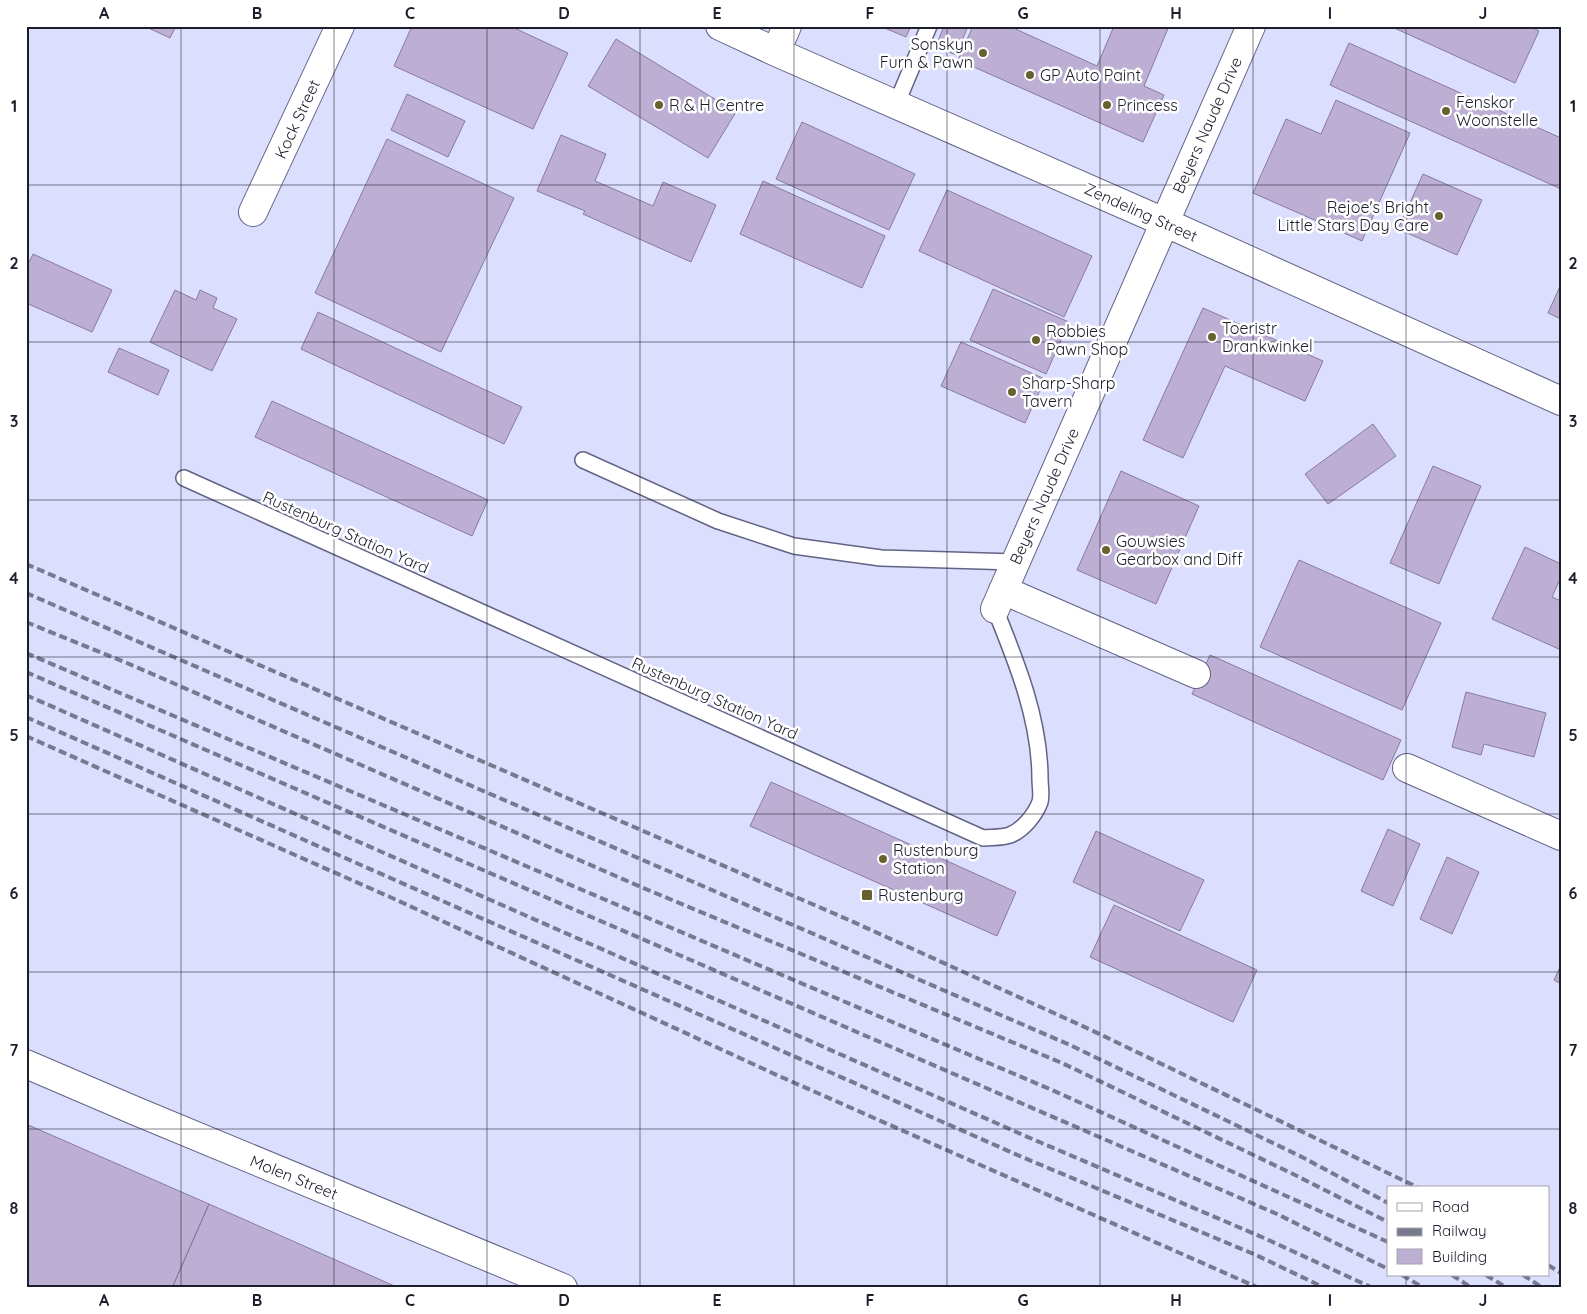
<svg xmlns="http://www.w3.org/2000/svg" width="1587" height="1314" font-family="Quicksand,sans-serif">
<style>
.building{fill:#bdaed4;stroke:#887b9e}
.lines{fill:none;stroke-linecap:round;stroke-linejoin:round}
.lane-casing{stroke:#626385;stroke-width:18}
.street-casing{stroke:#626385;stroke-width:30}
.secondary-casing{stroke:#626385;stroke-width:30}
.lane{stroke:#fff;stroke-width:15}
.street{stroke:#fff;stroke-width:28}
.secondary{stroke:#fff;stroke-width:28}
.rail{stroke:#77798f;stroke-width:4;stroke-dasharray:8 4;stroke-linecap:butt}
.grid{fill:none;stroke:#1d1e2c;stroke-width:1;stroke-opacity:0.55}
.poi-dot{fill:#67612e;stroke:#fff;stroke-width:2}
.labels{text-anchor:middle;stroke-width:5;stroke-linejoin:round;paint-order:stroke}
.poi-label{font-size:16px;fill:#1d1e2c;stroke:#fff;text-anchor:start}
.street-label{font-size:16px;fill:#1d1e2c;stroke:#fff}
.neatline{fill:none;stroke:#1d1e2c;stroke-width:2}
.grid-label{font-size:16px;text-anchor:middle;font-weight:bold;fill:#1d1e2c}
</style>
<rect width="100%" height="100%" fill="#dcdefe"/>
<path class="building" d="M144,26H176L170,38Z
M412,26H510L568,53L533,129L394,66Z
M880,26H911L906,37Z
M944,26H968L956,55L936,46Z
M973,26H1009L1097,66L1114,26H1169L1144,86L1164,95L1143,142L958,60Z
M1390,26H1529L1539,31L1515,83Z
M616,39L736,112L708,158L588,86Z
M1349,43L1561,138V189L1330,85Z
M407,94L465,121L448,157L391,130Z
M1336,100L1410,133L1362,241L1253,193L1286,119L1321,134Z
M802,122L915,174L889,230L776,179Z
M561,135L606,154L595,181L653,206L663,182L716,205L691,262L583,214L585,211L537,191Z
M387,139L514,198L441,352L315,293Z
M1423,174L1482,200L1457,255L1398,229Z
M763,181L885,236L862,288L740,234Z
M947,190L1092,256L1064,317L919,251Z
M33,254L112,290L92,332L26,303V269Z
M1561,284V319L1548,313Z
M993,289L1069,322L1046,374L970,340Z
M175,290L196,300L200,290L217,298L213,308L237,319L212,371L150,342Z
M1203,308L1323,361L1305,401L1225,366L1183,458L1143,440Z
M318,312L522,407L504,444L301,349Z
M961,342L1045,379L1025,423L941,386Z
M119,348L169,370L158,395L108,372Z
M272,401L488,500L472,536L255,437Z
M1373,424L1396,456L1328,504L1305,474Z
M1433,466L1481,486L1439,584L1390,563Z
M1121,471L1199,506L1156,604L1077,570Z
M1525,547L1561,564V577L1552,597L1561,601V650L1492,619Z
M1299,560L1441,623L1402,710L1260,647Z
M1210,655L1401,740L1383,780L1192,694Z
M1466,692L1546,713L1534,757L1484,744L1481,755L1452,747Z
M771,782L1016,892L997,936L750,826Z
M1388,829L1420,844L1393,906L1361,891Z
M1096,831L1204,880L1180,931L1073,882Z
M1447,857L1479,872L1452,934L1420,919Z
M1114,905L1257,970L1233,1022L1090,957Z
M1561,965V984L1554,980Z
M26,1124L209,1204L172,1288H26Z
M209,1204L399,1288H172Z"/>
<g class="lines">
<g class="lane-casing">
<path id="lane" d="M896,105L929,26
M583,460L718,521L794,546L881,558L1015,562
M184,478L983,838C991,837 1002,838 1010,835C1023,830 1035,815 1040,802C1042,795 1040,786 1040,779C1040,720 1017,663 995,609"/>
</g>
<g class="street-casing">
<path id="street" d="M720,26L776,52L1164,222L1561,401
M776,52L787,26
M253,212L340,26
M1003,590L1196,674
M995,609L1251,26
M1407,768L1561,836"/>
</g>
<g class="secondary-casing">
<path id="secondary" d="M26,1064L138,1112L563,1288"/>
</g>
<use href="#lane" class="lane"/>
<use href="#street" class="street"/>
<use href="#secondary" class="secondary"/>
<path class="rail" d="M26,564L849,920L1089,1029L1419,1188
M26,593L1070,1045L1302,1157L1388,1203
M26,622L127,663L641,887L1062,1063L1293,1174L1388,1222
M26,653L1052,1090L1388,1242
M26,672L1277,1214L1388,1269
M26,695L1030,1138L1264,1238L1373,1288
M26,717L1022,1157L1256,1255L1325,1288
M26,736L390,897L779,1076L1259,1288
M1548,1265L1561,1273
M1402,1275L1424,1288
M1452,1275L1472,1288
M1486,1275L1507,1288
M1523,1275L1543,1288"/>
</g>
<path class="grid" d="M181,26V1288M334,26V1288M487,26V1288M640,26V1288M794,26V1288M947,26V1288M1100,26V1288M1253,26V1288M1406,26V1188M26,185H1561M26,342H1561M26,500H1561M26,657H1561M26,814H1561M26,972H1561M26,1129H1561M1406,1275V1288"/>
<g class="poi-dot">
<circle cx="983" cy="53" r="5"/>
<circle cx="1030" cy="75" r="5"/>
<circle cx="659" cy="105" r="5"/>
<circle cx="1107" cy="105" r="5"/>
<circle cx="1446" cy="111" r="5"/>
<circle cx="1439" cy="216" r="5"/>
<circle cx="1212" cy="337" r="5"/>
<circle cx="1036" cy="340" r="5"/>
<circle cx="1012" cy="392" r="5"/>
<circle cx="1106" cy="550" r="5"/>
<circle cx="883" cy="859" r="5"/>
<rect x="861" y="889" width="12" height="12" rx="2.5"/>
</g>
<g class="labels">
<g class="poi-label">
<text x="973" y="50" text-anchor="end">Sonskyn<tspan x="973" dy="18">Furn &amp; Pawn</tspan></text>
<text x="1040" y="81">GP Auto Paint</text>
<text x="1456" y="108">Fenskor<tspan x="1456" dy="18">Woonstelle</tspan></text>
<text x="669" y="111">R &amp; H Centre</text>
<text x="1117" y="111">Princess</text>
<text x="1429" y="213" text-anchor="end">Rejoe's Bright<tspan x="1429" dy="18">Little Stars Day Care</tspan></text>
<text x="1222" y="334">Toeristr<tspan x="1222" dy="18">Drankwinkel</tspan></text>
<text x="1046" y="337">Robbies<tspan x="1046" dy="18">Pawn Shop</tspan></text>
<text x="1022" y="389">Sharp-Sharp<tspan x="1022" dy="18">Tavern</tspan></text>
<text x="1116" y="547">Gouwsies<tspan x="1116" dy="18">Gearbox and Diff</tspan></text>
<text x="893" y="856">Rustenburg<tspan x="893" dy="18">Station</tspan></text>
<text x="878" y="901">Rustenburg</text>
</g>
<g class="street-label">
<text transform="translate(297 119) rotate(-65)" y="6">Kock Street</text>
<text transform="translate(1207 125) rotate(-66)" y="6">Beyers Naude Drive</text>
<text transform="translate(1141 212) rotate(24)" y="6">Zendeling Street</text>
<text transform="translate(1044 496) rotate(-66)" y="6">Beyers Naude Drive</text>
<text transform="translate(346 532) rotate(24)" y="6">Rustenburg Station Yard</text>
<text transform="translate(715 698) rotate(24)" y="6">Rustenburg Station Yard</text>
<text transform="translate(294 1177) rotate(22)" y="6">Molen Street</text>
</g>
</g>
<rect width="1587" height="1314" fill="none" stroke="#ffffff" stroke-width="55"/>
<rect x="1387" y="1186" width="162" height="90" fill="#ffffff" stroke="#a5a5ab"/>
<rect x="1397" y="1203" width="25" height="8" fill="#ffffff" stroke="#a5a5ab"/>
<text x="1432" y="1212" font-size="15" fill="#1d1e2c">Road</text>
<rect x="1397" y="1228" width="25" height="8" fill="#77798f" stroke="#a5a5ab"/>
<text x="1432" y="1236" font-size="15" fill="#1d1e2c">Railway</text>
<rect x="1397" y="1249" width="25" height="15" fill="#bdaed4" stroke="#a5a5ab"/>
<text x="1432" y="1262" font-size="15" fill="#1d1e2c">Building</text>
<rect x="28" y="28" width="1532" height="1258" class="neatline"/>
<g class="grid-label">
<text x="104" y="19">A</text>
<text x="257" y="19">B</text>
<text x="410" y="19">C</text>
<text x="564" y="19">D</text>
<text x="717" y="19">E</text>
<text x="870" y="19">F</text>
<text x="1023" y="19">G</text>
<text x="1176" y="19">H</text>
<text x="1330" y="19">I</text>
<text x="1483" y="19">J</text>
<text x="14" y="112">1</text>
<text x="1573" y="112">1</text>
<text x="14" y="269">2</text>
<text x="1573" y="269">2</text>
<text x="14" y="427">3</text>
<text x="1573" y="427">3</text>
<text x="14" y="584">4</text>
<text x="1573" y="584">4</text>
<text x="14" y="741">5</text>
<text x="1573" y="741">5</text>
<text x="14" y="899">6</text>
<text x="1573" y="899">6</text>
<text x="14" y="1056">7</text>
<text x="1573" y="1056">7</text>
<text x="14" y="1214">8</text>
<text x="1573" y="1214">8</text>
<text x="104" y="1306">A</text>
<text x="257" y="1306">B</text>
<text x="410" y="1306">C</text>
<text x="564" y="1306">D</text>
<text x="717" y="1306">E</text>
<text x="870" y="1306">F</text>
<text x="1023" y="1306">G</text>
<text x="1176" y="1306">H</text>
<text x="1330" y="1306">I</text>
<text x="1483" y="1306">J</text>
</g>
</svg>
